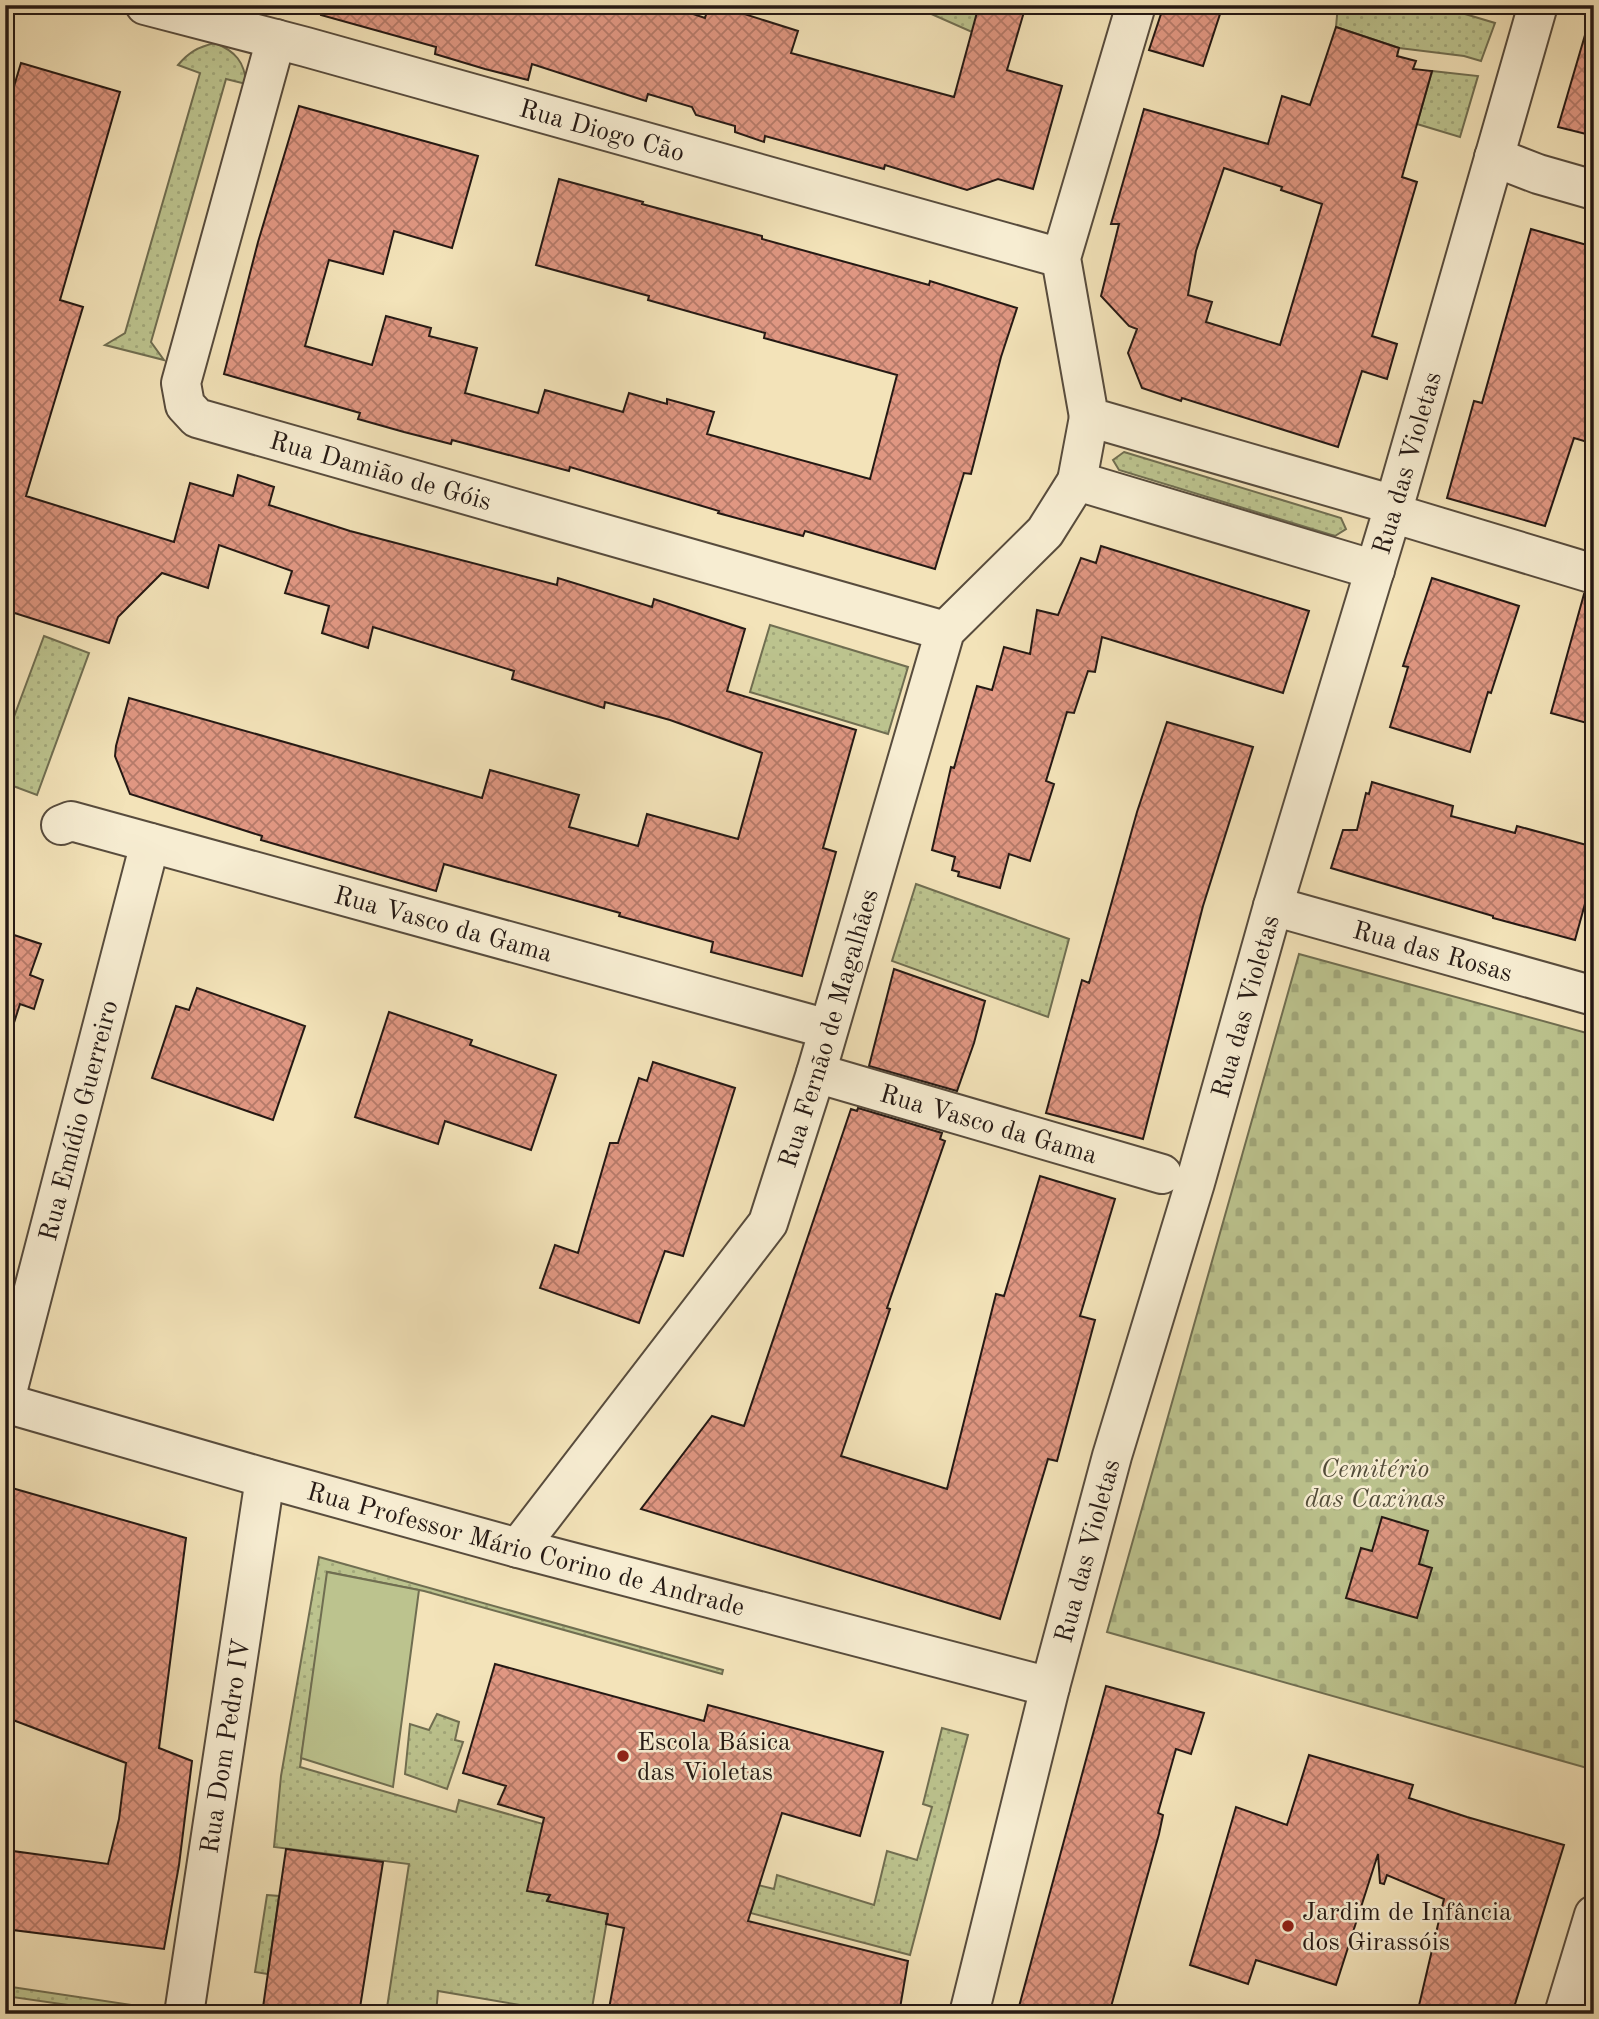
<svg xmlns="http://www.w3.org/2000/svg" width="1599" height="2019" font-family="'Old Standard TT',serif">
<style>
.cemetery{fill:url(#cemetery-stones);stroke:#706e51;stroke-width:2}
.park{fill:url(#park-dots);stroke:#706e51;stroke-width:2}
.pitch{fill:#bcc38e;stroke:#706e51;stroke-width:2}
.building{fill:url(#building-cross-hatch);stroke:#251914;stroke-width:2;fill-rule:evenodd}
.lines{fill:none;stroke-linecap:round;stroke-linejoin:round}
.minor-casing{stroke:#584c3d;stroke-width:42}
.minor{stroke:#f7edd2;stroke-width:38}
.poi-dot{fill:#8f2418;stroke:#f7edd2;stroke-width:2.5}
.labels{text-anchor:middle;stroke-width:5;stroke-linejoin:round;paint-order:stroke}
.street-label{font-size:26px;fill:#251914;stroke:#f7edd2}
.park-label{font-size:26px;font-style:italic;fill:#524c39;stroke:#f7edd2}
.poi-label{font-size:26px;fill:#251914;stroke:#f7edd2;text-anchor:start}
</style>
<defs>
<pattern id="cemetery-stones" width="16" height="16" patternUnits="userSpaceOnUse" patternTransform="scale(1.75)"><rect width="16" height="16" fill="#bcc38e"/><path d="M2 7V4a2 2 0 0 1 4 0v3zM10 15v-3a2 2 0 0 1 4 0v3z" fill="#a1a77a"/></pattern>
<pattern id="park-dots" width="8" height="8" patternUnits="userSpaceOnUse" patternTransform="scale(1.75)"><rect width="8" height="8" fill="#bcc38e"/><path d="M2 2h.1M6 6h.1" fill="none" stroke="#a1a77a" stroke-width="1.8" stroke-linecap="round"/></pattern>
<pattern id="building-cross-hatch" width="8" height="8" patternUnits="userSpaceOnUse" patternTransform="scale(1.75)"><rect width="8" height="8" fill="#e09782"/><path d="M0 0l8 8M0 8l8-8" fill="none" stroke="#b57a69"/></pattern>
</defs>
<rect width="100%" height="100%" fill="#f3e3b9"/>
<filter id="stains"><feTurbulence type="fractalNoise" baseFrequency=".00286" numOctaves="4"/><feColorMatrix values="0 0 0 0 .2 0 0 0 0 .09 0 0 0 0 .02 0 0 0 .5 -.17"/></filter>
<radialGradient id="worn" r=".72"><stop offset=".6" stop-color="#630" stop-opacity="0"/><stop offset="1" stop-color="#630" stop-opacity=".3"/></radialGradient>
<path class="cemetery" d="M1299,954L1594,1035V1770L1107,1632Z"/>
<path class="park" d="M911,5H989L972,32Z
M1338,5H1435L1495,23L1481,61L1464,56L1399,48L1336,27Z
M215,43C235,51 245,62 246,84L226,79L151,342L164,360L105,345L125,333L200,73L178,65C189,52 198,47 215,43Z
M1432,71L1478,76L1460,137L1417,124Z
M1124,452L1341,518L1346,529L1335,536L1119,470L1113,460Z
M770,625L908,667L888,734L750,692Z
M44,636L89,653L37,795L5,783V741Z
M916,884L1069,939L1048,1017L892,961Z
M319,1557L723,1670L722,1674L424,1591L328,1572L300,1767L456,1812L459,1800L738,1880L774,1889L777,1875L874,1905L887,1851L917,1860L932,1807L923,1804L942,1728L968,1735L910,1955L614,1877L550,1895L547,1900L608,1914L591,2014H573L438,1991L436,2014H386L409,1864L274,1847L281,1776Z
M437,1714L459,1722L455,1740L463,1742L447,1789L405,1774L410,1724L429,1730Z
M267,1895L279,1896L268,1974L255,1972Z
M5,1986L132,2005L131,2014L5,1996Z"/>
<path class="pitch" d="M327,1572L419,1590L393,1787L301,1758Z"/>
<path class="building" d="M322,5H666L705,18L709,5H716L798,31L791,53L954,97L979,5H1026L1007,70L1062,86L1033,189L998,179L967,190L885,165L884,169L765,136L764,142L735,132V126L696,115L692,107L648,94L646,101L532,64L528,80L485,69L435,54L436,47L321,15Z
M1164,5H1223L1203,66L1149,50Z
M1336,27L1399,48L1397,56L1416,61L1413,69L1432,71L1402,177L1417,182L1372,336L1397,344L1387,379L1362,371L1338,447L1182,398L1181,401L1142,388L1128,353L1137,329L1129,326L1101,296L1119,224H1111L1144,109L1268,144L1282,96L1310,105ZM1224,168L1282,187L1281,190L1322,204L1280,345L1206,322L1212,302L1188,295L1196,251Z
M1585,35L1594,36V136L1558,127Z
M21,63L120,92L60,300L83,307L26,496L174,542L190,483L233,496L238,475L274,487L269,505L350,531L557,585L558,578L652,607L654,599L745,629L727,691L856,730L823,848L836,852L802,976L711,952L713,942L619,916L620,913L444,864L436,891L261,840L262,836L130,794L115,756L116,746L129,698L482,798L490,770L579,795L569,827L638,846L647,814L738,839L762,753L670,720L605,702L604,708L512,679L514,671L373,627L368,648L322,633L329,606L285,593L292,571L219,545L208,588L162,573L118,617L109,643L5,610V116Z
M299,106L478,156L452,248L394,231L383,274L329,260L305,346L372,365L386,316L431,328L429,336L477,348L465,393L538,413L545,390L623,412L629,393L667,404V399L714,412L707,434L870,479L897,375L764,338L765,333L648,300L649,296L536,265L559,179L643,202L642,204L762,236V239L929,285L930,281L1017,308L1001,357L971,474L964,473L935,569L805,531L803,536L718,513L719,511L570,467L569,471L452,440L451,444L404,432L358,419L360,413L224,374L258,242Z
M1531,229L1594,247V444L1574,438L1545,526L1447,498L1474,401L1482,403Z
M1101,546L1309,611L1283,693L1102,637L1095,672L1088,671L1074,713L1067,712L1046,781L1054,784L1030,861L1009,854L1000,888L958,876L959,872L952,870L955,857L932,850L951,767L954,768L977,686L992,690L1004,647L1030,654L1037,610L1058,615L1081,558L1096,563Z
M1432,578L1519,606L1491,693L1488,692L1470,752L1390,727L1408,667L1403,666Z
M1584,594L1594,595V725L1551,713Z
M1167,722L1253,747L1203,906L1143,1139L1046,1113L1082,980L1089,983L1137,812Z
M1372,782L1453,806L1451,816L1515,833L1517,826L1594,847V871L1575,940L1493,918V916L1331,868L1343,830H1357L1366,793L1369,794Z
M5,932L41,944L30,975L43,980L34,1009L20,1004L11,1032L5,1031Z
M894,969L985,1001L974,1043L957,1091L869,1066Z
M197,988L305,1026L273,1120L152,1078L176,1006L189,1010Z
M389,1012L472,1040L470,1045L556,1075L531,1150L445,1121L438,1144L355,1117Z
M653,1062L735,1088L683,1256L665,1251L639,1323L540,1288L555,1245L578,1253L610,1143H618L639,1078L647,1081Z
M858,1108L942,1133L940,1139L945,1141L887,1308L890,1309L841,1456L947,1489L996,1294L1004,1296L1040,1176L1115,1199L1080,1316L1095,1320L1057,1461L1048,1459L1000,1619L641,1509L712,1416L744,1426L851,1109L857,1111Z
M5,1486L186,1538L159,1748L192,1761L179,1865L164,1949L5,1929V1850L108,1864L119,1819L126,1763L5,1717Z
M1382,1517L1428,1531L1419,1564L1432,1568L1417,1618L1346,1598L1361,1548L1372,1551Z
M495,1664L704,1721L708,1705L883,1752L860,1836L782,1813L748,1921L908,1961L899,2014H608L624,1928L606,1924L608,1914L547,1901L550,1895L527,1891L544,1818L498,1804L506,1786L463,1773Z
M1106,1686L1204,1713L1191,1754L1176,1749L1158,1813L1163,1815L1159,1834L1109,2014H1017Z
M1309,1755L1413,1785L1409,1798L1467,1817L1564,1845L1512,2014H1417L1444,1899L1387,1875L1384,1884L1380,1883L1378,1854L1336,1985L1256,1960L1248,1984L1190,1965L1236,1807L1287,1825Z
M286,1849L383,1862L359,2014H262Z"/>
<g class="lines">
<g class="minor-casing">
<g id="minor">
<path id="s1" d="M145,5L306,47L1061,258"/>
<path d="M1136,5L1061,258L1089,417L1394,505"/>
<path id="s2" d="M276,39L181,383L185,405L197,418L945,631"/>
<path d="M1494,157L1538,174L1594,190"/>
<path d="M1077,481L1089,417"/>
<path d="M1392,513L1594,574"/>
<path id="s3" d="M61,825L71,821L828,1029"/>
<path id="s4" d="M1273,906L1594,996"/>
<path id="s5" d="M816,1073L1162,1174"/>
<path id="s6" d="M5,1400L150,843"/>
<path id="s7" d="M5,1403L265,1478L518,1548L1050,1687"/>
<path id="s8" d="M518,1548L768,1223L816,1073L945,631L1045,532L1077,481L1375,570"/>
<path id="s9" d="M184,2014L265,1478"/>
<path id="s10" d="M969,2014L1050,1687L1112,1456L1195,1183L1273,906L1392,513L1538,5"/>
<path d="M1564,2014L1594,1915"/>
</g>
</g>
<use href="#minor" class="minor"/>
</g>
<g class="poi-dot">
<circle cx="623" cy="1756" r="7"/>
<circle cx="1288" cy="1926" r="7"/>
</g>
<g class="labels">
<g class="street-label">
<text dy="9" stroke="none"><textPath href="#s1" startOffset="474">Rua Diogo Cão</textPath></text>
<text dy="9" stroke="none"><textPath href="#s10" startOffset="1612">Rua das Violetas</textPath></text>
<text dy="9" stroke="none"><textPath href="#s2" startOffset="588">Rua Damião de Góis</textPath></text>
<text dy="9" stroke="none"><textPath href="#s3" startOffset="397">Rua Vasco da Gama</textPath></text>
<text dy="9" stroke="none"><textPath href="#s4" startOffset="166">Rua das Rosas</textPath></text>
<text dy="9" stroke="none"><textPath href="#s10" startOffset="1045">Rua das Violetas</textPath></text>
<text dy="9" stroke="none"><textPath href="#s8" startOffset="614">Rua Fernão de Magalhães</textPath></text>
<text dy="9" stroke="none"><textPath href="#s6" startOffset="289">Rua Emídio Guerreiro</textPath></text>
<text dy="9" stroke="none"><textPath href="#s5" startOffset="180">Rua Vasco da Gama</textPath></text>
<text dy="9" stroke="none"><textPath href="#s7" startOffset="541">Rua Professor Mário Corino de Andrade</textPath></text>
<text dy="9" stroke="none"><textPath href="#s10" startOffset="478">Rua das Violetas</textPath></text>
<text dy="9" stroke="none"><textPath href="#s9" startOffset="271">Rua Dom Pedro IV</textPath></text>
</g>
<g class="park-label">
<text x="1375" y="1477">Cemitério<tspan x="1375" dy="30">das Caxinas</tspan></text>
</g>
<g class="poi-label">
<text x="637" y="1750">Escola Básica<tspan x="637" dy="30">das Violetas</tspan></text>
<text x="1302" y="1920">Jardim de Infância<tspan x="1302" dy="30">dos Girassóis</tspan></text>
</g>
</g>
<rect width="1599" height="2019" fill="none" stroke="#f3e3b9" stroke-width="28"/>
<rect x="7" y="7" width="1585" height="2005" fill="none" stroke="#251914" stroke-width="3.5"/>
<rect x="14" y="14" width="1571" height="1991" fill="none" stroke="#251914" stroke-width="2"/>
<rect width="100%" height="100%" filter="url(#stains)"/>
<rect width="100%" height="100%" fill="url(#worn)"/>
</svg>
